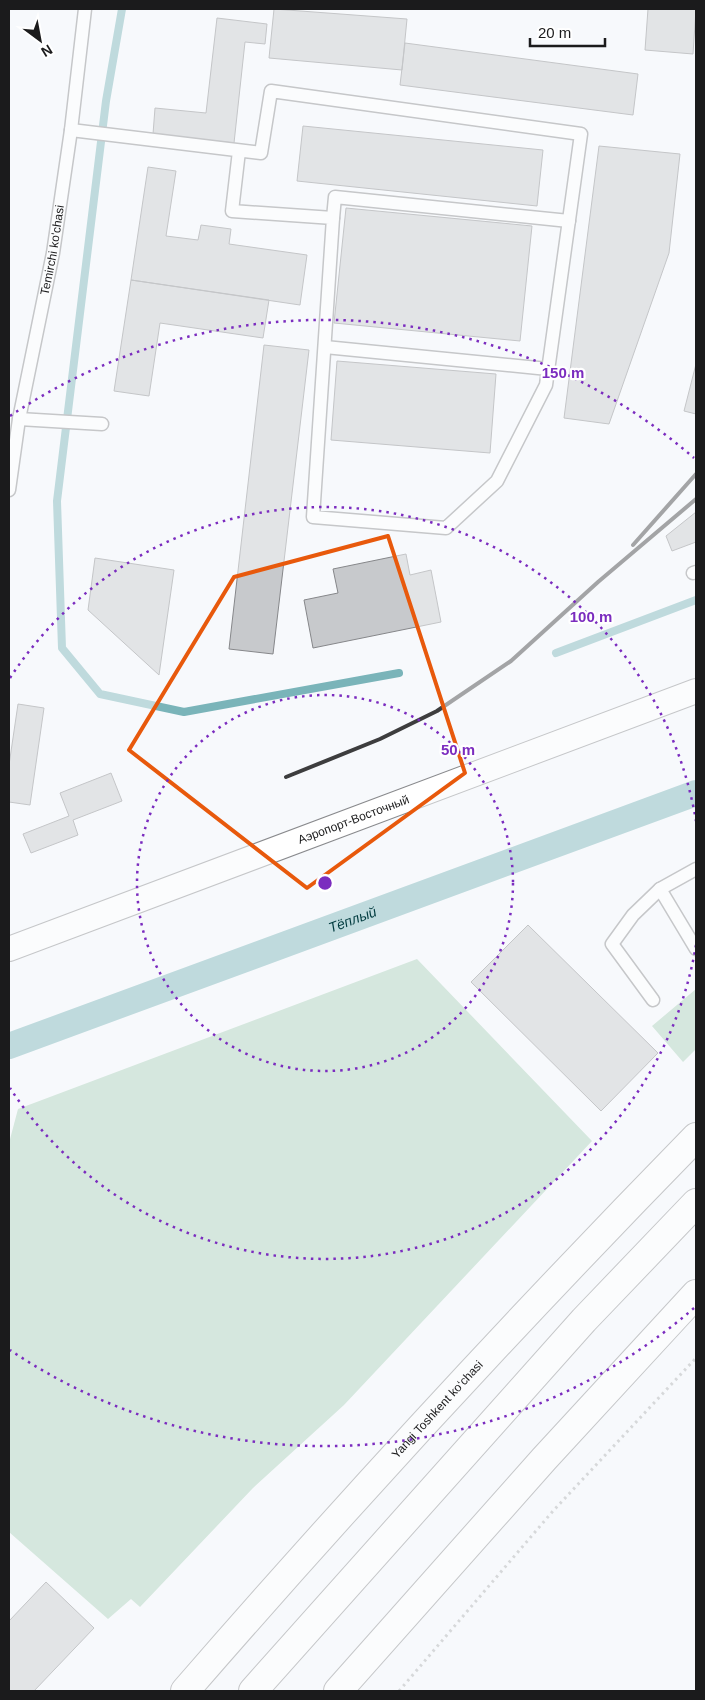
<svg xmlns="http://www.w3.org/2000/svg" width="705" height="1700" font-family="Helvetica,sans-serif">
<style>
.green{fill:#aad0ba}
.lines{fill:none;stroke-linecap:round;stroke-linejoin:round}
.stream{stroke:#7ab4b9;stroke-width:8}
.canal{stroke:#7ab4b9;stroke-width:26}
.building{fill:#c7c9cc;stroke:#86878a}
.service-casing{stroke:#898a8d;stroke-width:15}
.minor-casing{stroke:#898a8d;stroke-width:26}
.secondary-casing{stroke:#898a8d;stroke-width:30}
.trunk-casing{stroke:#898a8d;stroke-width:30}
.path{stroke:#aeb0b2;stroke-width:3;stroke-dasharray:2.5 4;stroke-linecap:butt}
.service{stroke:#fff;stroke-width:12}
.minor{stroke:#fff;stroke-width:24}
.secondary{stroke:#fff;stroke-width:28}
.trunk{stroke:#fff;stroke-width:28}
.rail{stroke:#3d3d3e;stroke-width:4}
.marked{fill:none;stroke:#e8590c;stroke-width:4;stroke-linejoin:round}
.ring{fill:none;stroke:#7b2cbf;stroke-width:2.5;stroke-dasharray:2.5 5}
.labels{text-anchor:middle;stroke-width:4.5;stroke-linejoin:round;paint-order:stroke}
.street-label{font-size:12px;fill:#1b1b1c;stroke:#fff}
.water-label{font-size:14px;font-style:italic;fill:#003b3f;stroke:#fff}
.centre{fill:#7b2cbf;stroke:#fff;stroke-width:2.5}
.ring-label{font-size:15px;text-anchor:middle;font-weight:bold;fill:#7b2cbf;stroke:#fff;stroke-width:4.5;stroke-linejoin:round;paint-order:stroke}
</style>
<rect width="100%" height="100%" fill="#f7f9fc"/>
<path class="green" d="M417,959L592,1141L344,1405L253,1488L140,1607L131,1599L108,1619L9,1532V1143L18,1109Z
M696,989V1049L683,1062L652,1026Z"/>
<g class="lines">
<path class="stream" d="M122,9L106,101L57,501L62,648L100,694L184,712L399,673
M556,653L696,600"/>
<path class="canal" id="s1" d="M9,1046L696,793"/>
</g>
<path class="building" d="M274,9L407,19L402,70L269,58Z
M648,9H696L693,54L645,50Z
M217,18L267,24L265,44L245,42L234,143L153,134L155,108L206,113Z
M405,43L638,74L633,115L400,85Z
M303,126L543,150L537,206L297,181Z
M599,146L680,154L669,253L609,424L564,418Z
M148,167L176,171L166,236L198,240L201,225L231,229L229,244L307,255L300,305L131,280Z
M346,208L532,226L520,341L334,323Z
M131,280L269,300L263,338L160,323L149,396L114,391Z
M264,345L309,350L273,654L229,649Z
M337,361L496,374L490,453L331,440Z
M696,364V414L684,411Z
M696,512V542L672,551L666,536Z
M406,554L410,575L431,570L441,622L313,648L304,600L338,593L333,569Z
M95,558L174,570L159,675L88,610Z
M18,704L44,708L30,805L9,802V765Z
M111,773L122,801L73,820L78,835L31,853L23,834L69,816L60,793Z
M528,925L658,1053L601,1111L471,982Z
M46,1582L94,1628L34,1691H9V1621Z"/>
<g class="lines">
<g class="service-casing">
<g id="service">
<path d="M71,130L261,153L271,91L581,134L546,385L497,481L446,528L313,517L333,218L232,211L239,151"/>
<path d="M333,218L335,197L569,221"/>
<path d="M325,347L548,369"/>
<path d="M19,419L102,424"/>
<path id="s2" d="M9,490L19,419L53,253L71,130L85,9"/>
<path d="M693,573L696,572"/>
<path d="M660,889L696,949"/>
<path d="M653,1000L612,944L633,915L660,889L696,869"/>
</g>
</g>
<g class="minor-casing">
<g id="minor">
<path id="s3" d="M9,949L696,691"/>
</g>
</g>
<g class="secondary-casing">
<path id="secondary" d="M338,1691L544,1459L696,1294"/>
</g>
<g class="trunk-casing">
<g id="trunk">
<path id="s4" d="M185,1691C350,1501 520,1317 696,1137"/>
<path d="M253,1691L584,1320L696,1203"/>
</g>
</g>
<path class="path" d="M399,1691L553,1511L696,1358"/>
<use href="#service" class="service"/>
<use href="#minor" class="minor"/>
<use href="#secondary" class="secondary"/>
<use href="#trunk" class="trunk"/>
<path class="rail" d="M633,545L696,474
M286,777L380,739L437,711L511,661L598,582L696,499"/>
</g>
<path d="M0 0H705V1700H0ZM388,536L465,773L307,888L129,750L234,577Z" fill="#f7f9fc" fill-opacity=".55" fill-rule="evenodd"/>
<path class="marked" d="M388,536L465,773L307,888L129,750L234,577Z"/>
<g class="ring">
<circle cx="325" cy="883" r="188"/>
<path d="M696 945A376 376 0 0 1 10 1088M10 678A376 376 0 0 1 696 821"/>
<path d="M694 1308A563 563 0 0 1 10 1350M10 416A563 563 0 0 1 694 458"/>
</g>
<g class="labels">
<g class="street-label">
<text dy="4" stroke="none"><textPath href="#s2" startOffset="244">Temirchi ko'chasi</textPath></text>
<text dy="4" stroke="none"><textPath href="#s3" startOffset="368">Аэропорт-Восточный</textPath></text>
<text dy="4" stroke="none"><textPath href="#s4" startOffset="378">Yangi Toshkent ko‘chasi</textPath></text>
</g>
<g class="water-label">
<text dy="5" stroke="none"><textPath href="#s1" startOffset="366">Тёплый</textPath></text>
</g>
</g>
<circle cx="325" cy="883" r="8" class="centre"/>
<g class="ring-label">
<text x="563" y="378">150 m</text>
<text x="591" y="622">100 m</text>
<text x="458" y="755">50 m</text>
</g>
<rect width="705" height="1700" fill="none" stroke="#1b1b1c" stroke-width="20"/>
<g transform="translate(40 40) rotate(148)" stroke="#ffffff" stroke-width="4" paint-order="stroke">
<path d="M0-4L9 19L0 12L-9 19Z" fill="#1b1b1c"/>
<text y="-8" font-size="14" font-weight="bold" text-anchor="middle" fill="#1b1b1c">N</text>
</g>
<path d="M530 38v8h75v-8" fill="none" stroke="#1b1b1c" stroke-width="2.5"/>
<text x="538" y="38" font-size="15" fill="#1b1b1c" stroke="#ffffff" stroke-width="4" paint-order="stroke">20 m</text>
</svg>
